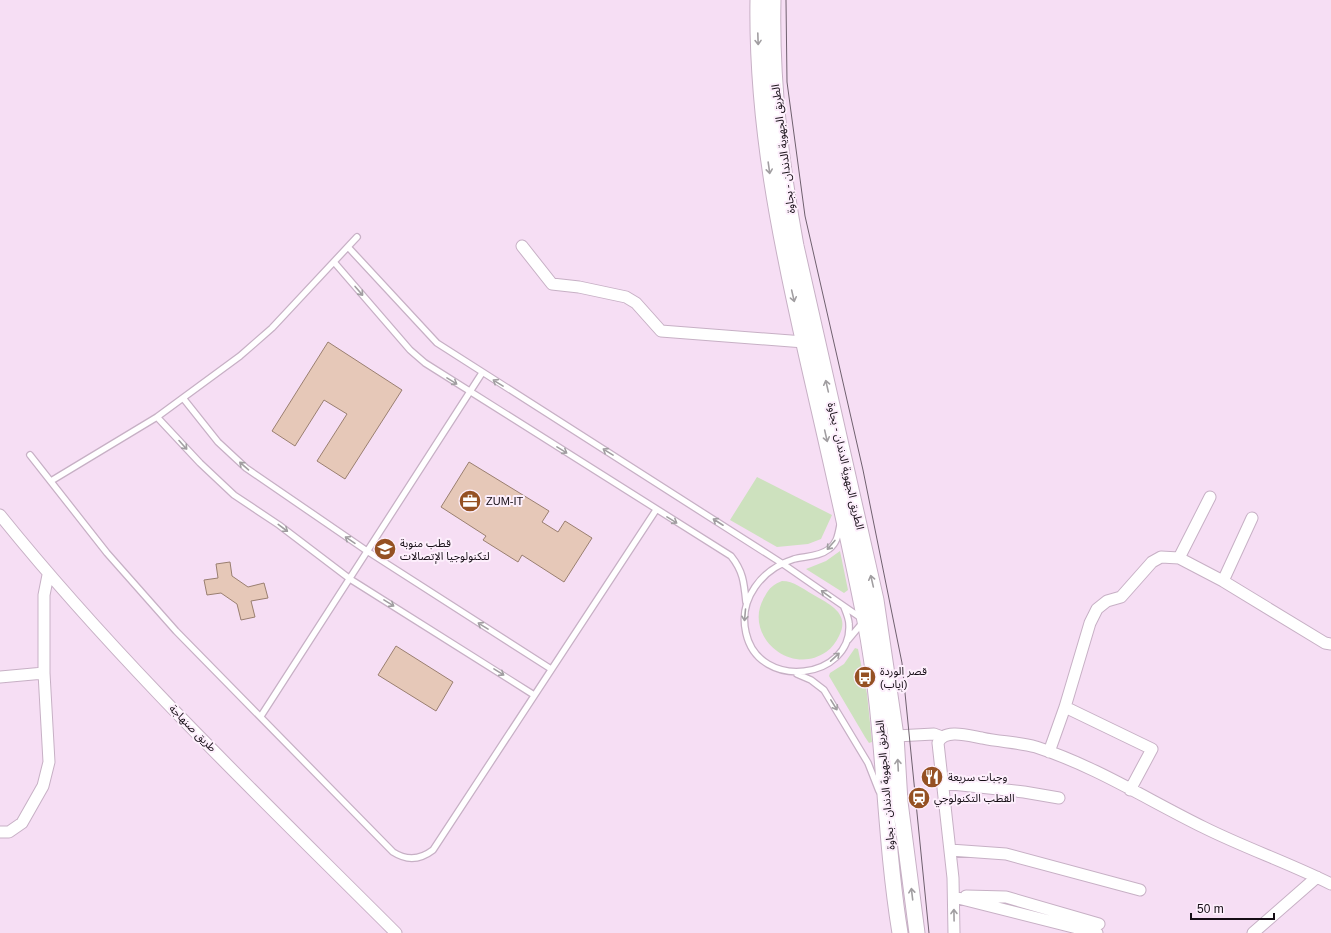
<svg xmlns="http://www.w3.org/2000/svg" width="1331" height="933" font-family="Arial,'Noto Sans Arabic',sans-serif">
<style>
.green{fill:#cde1be}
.building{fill:#e6c8b8;stroke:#9a7f70}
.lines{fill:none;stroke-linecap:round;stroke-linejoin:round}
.service-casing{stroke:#c7b0c5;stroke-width:8}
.minor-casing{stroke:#c7b0c5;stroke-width:13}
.secondary-casing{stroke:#c7b0c5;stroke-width:17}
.service{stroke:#fff;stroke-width:5.5}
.minor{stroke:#fff;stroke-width:11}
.secondary{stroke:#fff;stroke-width:15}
.tram{stroke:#6f606e;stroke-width:1}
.oneway{stroke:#a19ea1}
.labels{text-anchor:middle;stroke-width:4;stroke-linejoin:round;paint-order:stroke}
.street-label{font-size:11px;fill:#150d15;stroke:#fdeffc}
.poi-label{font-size:11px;fill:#150d15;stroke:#fdeffc;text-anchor:start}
</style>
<rect width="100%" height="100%" fill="#f6def4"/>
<path class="green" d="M757,477L832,515L821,539L808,544L777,547L730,520Z
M840,551L848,590L844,593L806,569L826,561Z
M782,581C794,581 803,589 812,594C829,604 851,613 839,636C836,642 832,648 826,652C790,677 741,634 765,596C769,588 774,584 782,581Z
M855,648L858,649L867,694L872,742L869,743L865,737L829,676L830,673L844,664Z"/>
<path class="building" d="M328,342L402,390L345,479L317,461L347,414L324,400L295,446L272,431Z
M469,462L549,511L542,522L558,532L565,521L592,538L564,582L522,555L518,562L483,540L486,536L441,507Z
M230,562L232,576L248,587L264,583L268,598L251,601L255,617L241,620L237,604L221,593L207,595L204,580L218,578L216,564Z
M396,646L453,682L436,711L378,675Z"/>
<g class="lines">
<g class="service-casing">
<path id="service" d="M348,247L437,343L783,564L861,618
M334,262L410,350L425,363L731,556C743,571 744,582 746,602
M183,398L218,442L246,468L367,551L551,669
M157,417L200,463L234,495L279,525L350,579L534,695
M30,455L107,553L176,631L393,852C407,861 420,860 433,850L656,510
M51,481L157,417L240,356L272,328L357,237
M840,525C838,535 837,543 829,549C819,557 805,556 794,559C762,569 738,599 746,633C759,692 853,679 849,624C849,619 846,612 844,607
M848,640L863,622
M797,674L811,680L824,690L868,763L879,791
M261,716L482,373"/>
</g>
<g class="minor-casing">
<path id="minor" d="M522,246L552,284L579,287L626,297L636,303L661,331L804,342
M0,515C120,664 260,797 396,933
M1179,558L1210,497
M1223,581L1252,518
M0,677L44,673
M1065,707L1152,749L1130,790
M896,736L934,734L942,737
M1049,752L1065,707L1090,623L1097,609L1107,601L1121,597L1152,562L1161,557L1179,558L1223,581L1325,643L1331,644
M943,783L1024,792L1059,798
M0,832H9L22,823L43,786L49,762L44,673V595L48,575
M950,850L1006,854L1140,890
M966,896L1006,897L1099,924
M954,897L1097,933
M954,933L953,878L938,743C944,728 970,736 982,738C1000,742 1018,742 1036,747C1095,766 1148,800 1203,827C1245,848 1289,863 1331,884
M1253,933L1317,877"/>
</g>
<g class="secondary-casing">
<path id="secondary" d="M758,0C756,122 780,239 807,357C827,445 848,533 865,621C885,724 883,830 900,933
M773,0C771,82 781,165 796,246L876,600L896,736L900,802L917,933"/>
</g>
<use href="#service" class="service"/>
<use href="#minor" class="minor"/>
<use href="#secondary" class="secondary"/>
<path class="tram" d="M786,0L787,82L805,216L863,470L902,663L929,933"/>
</g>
<defs><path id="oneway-shaft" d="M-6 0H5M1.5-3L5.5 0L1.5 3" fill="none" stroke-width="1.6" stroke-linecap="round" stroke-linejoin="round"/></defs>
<g class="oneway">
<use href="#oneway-shaft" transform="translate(758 39) rotate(88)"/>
<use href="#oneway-shaft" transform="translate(769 168) rotate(82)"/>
<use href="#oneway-shaft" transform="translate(359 291) rotate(49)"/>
<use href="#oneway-shaft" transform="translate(793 296) rotate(77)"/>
<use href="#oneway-shaft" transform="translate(452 381) rotate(32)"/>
<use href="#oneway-shaft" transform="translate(498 383) rotate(-148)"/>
<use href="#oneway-shaft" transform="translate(827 386) rotate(-103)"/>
<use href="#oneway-shaft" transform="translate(826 436) rotate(77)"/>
<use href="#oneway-shaft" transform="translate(183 445) rotate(48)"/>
<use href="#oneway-shaft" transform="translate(562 450) rotate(32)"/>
<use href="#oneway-shaft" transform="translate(608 452) rotate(-148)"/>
<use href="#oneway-shaft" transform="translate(244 466) rotate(-139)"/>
<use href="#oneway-shaft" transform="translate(672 520) rotate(32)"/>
<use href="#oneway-shaft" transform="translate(718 522) rotate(-147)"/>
<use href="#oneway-shaft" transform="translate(283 528) rotate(37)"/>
<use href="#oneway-shaft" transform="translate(350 540) rotate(-146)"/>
<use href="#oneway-shaft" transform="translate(831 545) rotate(131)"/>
<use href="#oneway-shaft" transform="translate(872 581) rotate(-103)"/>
<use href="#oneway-shaft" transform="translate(826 594) rotate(-144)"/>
<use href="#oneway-shaft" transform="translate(389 603) rotate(32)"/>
<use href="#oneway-shaft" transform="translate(745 615) rotate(95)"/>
<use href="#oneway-shaft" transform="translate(483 626) rotate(-148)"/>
<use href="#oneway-shaft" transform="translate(835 657) rotate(-43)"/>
<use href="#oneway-shaft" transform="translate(499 672) rotate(32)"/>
<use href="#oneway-shaft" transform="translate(834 705) rotate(58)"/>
<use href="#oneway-shaft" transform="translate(898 765) rotate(-93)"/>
<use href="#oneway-shaft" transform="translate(912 894) rotate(-97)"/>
<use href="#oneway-shaft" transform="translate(954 915) rotate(-91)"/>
</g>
<defs>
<g id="office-disc" transform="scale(1.15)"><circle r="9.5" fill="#955123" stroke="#fdeffc"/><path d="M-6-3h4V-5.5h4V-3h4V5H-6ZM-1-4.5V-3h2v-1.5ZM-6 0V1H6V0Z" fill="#fff"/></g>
<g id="university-disc" transform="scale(1.15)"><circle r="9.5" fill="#955123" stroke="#fdeffc"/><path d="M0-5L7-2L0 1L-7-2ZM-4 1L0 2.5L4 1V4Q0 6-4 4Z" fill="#fff"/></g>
<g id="bus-disc" transform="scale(1.15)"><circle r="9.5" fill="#955123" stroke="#fdeffc"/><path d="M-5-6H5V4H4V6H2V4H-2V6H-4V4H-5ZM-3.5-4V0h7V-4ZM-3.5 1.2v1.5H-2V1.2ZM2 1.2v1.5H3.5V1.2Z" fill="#fff"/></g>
<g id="restaurant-disc" transform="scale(1.15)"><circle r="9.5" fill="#955123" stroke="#fdeffc"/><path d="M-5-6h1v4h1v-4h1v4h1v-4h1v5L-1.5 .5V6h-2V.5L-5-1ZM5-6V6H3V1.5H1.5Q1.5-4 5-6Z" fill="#fff"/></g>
<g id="station-disc" transform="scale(1.15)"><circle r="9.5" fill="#955123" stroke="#fdeffc"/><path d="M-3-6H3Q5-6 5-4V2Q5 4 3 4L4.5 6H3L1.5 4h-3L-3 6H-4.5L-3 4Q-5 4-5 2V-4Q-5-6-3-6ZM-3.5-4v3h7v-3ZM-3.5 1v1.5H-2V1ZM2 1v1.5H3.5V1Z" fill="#fff"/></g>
</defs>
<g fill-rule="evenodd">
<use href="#office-disc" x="470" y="501"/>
<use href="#university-disc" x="385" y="549"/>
<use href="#bus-disc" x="865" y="677"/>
<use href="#restaurant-disc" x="932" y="777"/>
<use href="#station-disc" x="919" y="798"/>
</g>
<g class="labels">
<g class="street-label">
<text transform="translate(783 149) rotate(-97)" y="4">الطريق الجهوية الدندان - بجاوة</text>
<text transform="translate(846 466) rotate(77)" y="4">الطريق الجهوية الدندان - بجاوة</text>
<text transform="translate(193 728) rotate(45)" y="4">طريق صنهاجة</text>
<text transform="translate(885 785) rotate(-95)" y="4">الطريق الجهوية الدندان - بجاوة</text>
</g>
<g class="poi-label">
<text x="486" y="505">ZUM-IT</text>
<text x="400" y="547">قطب منوبة<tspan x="400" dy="13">لتكنولوجيا الإتصالات</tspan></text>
<text x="880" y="675">قصر الوردة<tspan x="880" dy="13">(إياب)</tspan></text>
<text x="948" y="781">وجبات سريعة</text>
<text x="934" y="802">القطب التكنولوجي</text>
</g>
</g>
<path d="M1191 913v6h83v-6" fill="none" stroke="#150d15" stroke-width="2"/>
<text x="1197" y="913" font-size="12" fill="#150d15" stroke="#fdeffc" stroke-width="3" paint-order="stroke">50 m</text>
</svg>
